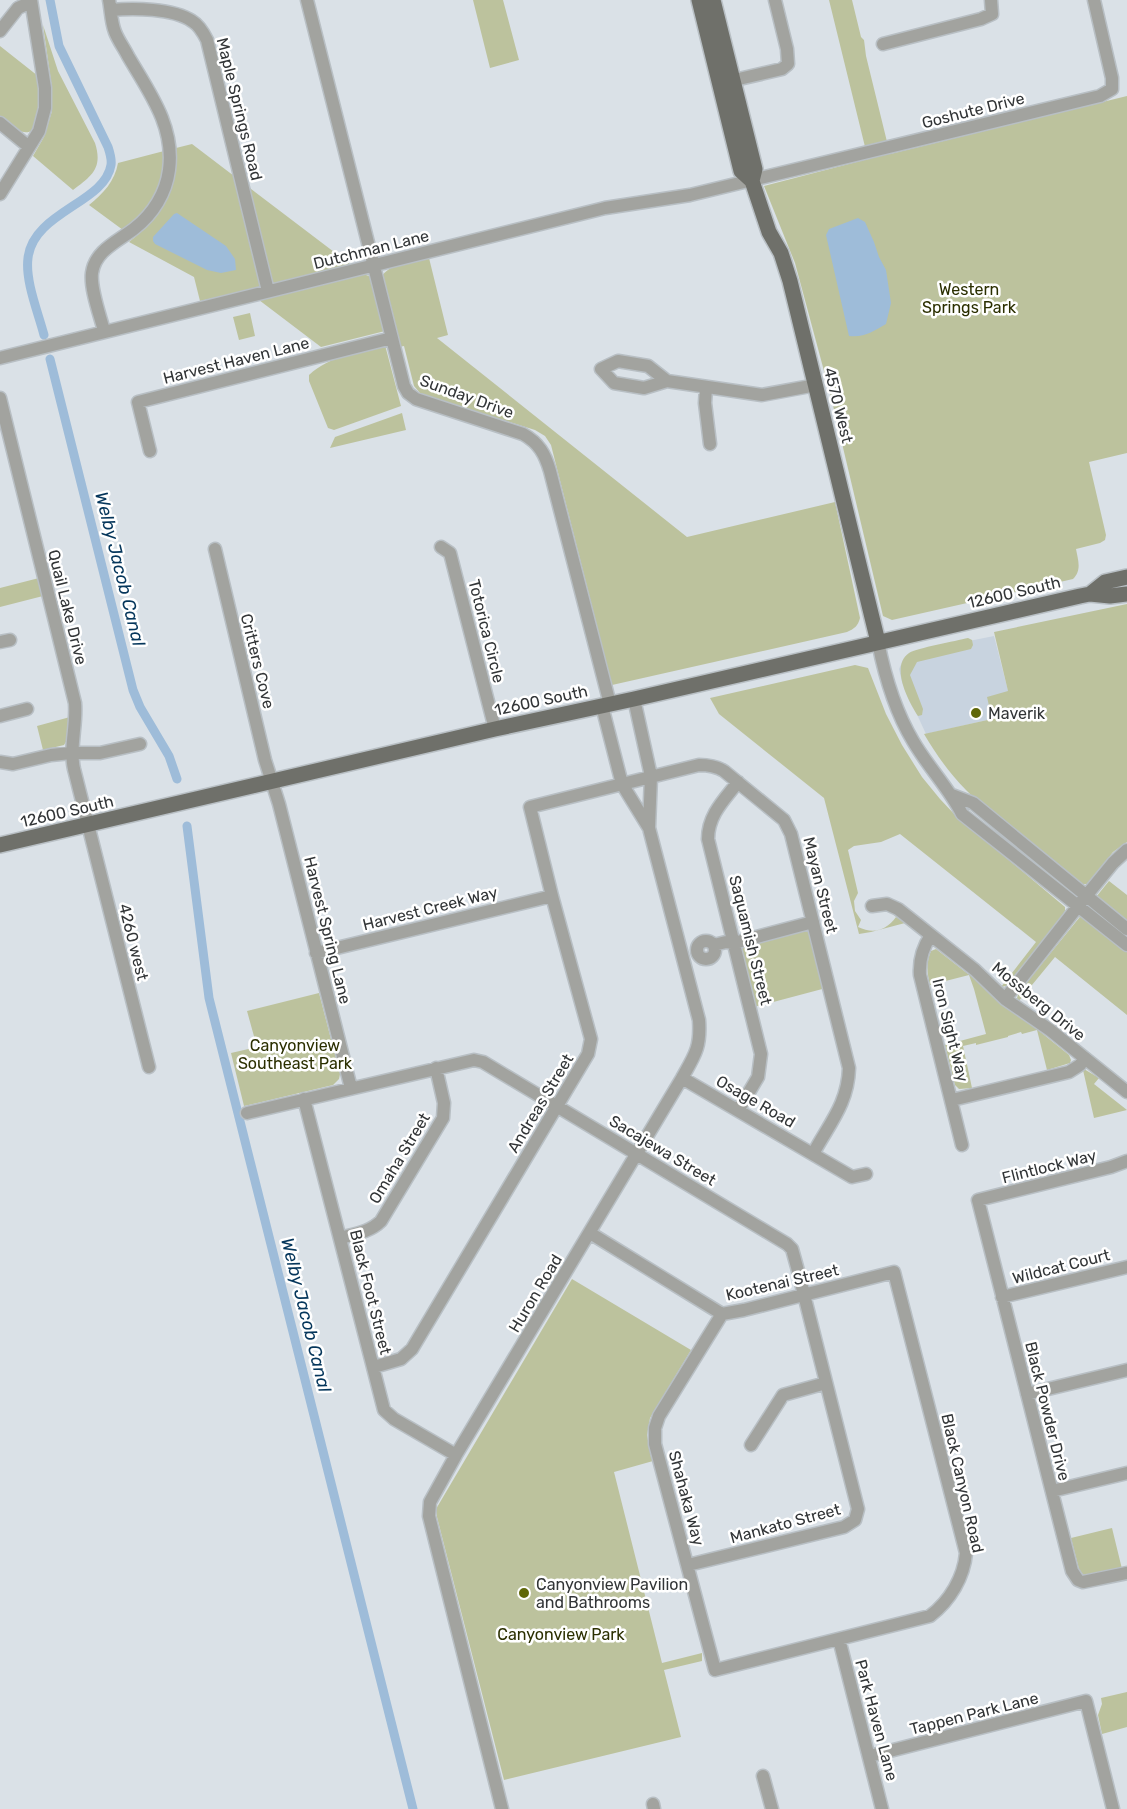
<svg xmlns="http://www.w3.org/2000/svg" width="1127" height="1809" font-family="Rubik,sans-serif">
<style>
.built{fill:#c8d3df}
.green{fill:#bcc29d}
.water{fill:#9ebcd9}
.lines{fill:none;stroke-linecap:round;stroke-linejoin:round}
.canal{stroke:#9ebcd9;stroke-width:9}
.minor-casing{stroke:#b8bfc4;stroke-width:15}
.major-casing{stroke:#b8bfc4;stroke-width:18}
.minor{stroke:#a2a39f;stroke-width:12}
.major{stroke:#6f706a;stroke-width:15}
.poi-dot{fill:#5f6708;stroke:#fff;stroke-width:2}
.labels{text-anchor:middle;stroke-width:5;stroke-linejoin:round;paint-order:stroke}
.street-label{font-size:16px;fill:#323537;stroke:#fff}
.park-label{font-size:16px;fill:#2b2f00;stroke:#fff}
.poi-label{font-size:16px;fill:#323537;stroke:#fff;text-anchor:start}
.water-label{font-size:18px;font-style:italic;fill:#05365b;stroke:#fff}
</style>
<rect width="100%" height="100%" fill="#dae1e7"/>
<path class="built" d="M994,636L1014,714L926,734L902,682L899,669L903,660L934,648Z"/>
<path class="green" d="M473,0H503L519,60L490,68Z
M829,0H852L861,37L864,40L866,56L890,154L1127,96V453L1089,462L1106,535L1105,540L1100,543L1076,549C1078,560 1082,570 1073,579L892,620L883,616L831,397L795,263L764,186L868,159Z
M43,25L58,71L95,143C103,168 92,176 73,190L33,156L44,137L52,111V88Z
M0,46L38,76L42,102L33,130C21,138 10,123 0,116Z
M192,144L363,274L372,277L385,331L321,347L259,300L230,308L226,295L200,301L194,277L129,242C162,217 176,189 176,148Z
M164,151C163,188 151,208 123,230L89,205C103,194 115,181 118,163Z
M429,258L448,335L437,338L687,537L835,502L860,618C858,626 854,629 847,632L612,685L551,445L545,436L535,430L432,398L420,393L414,386L404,346L399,347L381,278C388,263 414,262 429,258Z
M250,313L255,336L239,340L233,317Z
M385,345L401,406L334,430L328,428L309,381V375C330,356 358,352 385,345Z
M402,413L406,430L330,448L335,437Z
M39,578L43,596L0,607V588Z
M1127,604V842L1113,852L1088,884H1080C1042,854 1000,825 966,790C949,773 936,754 924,734L992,719L987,697L1008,691L994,632Z
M968,638L972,640L973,645L971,649L917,662L910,675L923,709L922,715L918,716C908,701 890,666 909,653C917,648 956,641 968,638Z
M855,665L868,668L886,714L902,745L922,777L940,799L956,816L1065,907V911L1060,920L1006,986L1001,987L1036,942L900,834L881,842L854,846L848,850L858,893L854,901L855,911L861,920L858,927C873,934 886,931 896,917L905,923L871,932L859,934L824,798L719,714L710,698Z
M70,717L67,740L64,745L43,750L37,726Z
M1109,881L1127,895V1015L1055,957L1018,1002L1017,998L1019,992Z
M807,929L812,932L826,988L754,1007L740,950L742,944Z
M936,949L968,974L969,972L1039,1028L1038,1030L1069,1055L1071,1060L1070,1063L1047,1070L1037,1030L1022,1034L1021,1032L1008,1036V1037L976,1045V1043L963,1046L972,1088L959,1089L955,1085L945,1045L986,1034L974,989L969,975L930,985C927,973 926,962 931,951Z
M319,993L340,1074L339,1079L333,1085L244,1106L231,1053L257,1047L247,1011Z
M1084,1069L1099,1078L1094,1084L1127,1110L1094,1118L1083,1070Z
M572,1279L691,1350L650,1418L647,1435L651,1457L653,1461L614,1472L662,1663L702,1653V1661L664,1670L681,1737L504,1780L437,1517L436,1509Z
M1112,1528L1122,1569L1084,1576L1079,1569L1071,1538Z
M1127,1692V1727L1102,1734L1098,1715L1102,1704L1101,1698Z"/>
<path class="water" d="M177,213L226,246L235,259L236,270L221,273L207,270L155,244L153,241V237L174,214Z
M858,218L865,222L874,242L879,257L886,270L891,303L886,324C874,331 864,338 849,336L826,235L829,229Z"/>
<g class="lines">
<path class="canal" d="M44,335C38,312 25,281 28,258C33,212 105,203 111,165C112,159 110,153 108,147L59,46L50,0
M50,359L133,690L140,707L169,756L177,779
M187,826L209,998L413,1809"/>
<g class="minor-casing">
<path id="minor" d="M307,0L404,386L408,393L416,399L523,434C539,443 545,454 550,471L610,704
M111,10C133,8 173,8 192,21C199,25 203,32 207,40L268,291
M0,31L18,8L31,2
M883,44L981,19L992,14L991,0
M726,82L782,69L788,64L787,49L775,0
M0,123L29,147
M0,194L39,131L45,108V88L31,0
M104,331C100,315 90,289 92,273C95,250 119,241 135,228C153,214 166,193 169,170C175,126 149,92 128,56C124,48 118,40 115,32C111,22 111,10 109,0
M0,358L605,208L690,195L1100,96L1112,89V78L1094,0
M667,381L648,366L618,361L601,369L614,383L644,388L667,381L762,395L816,385
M706,387L705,403L710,444
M0,398L75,703C77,726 69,747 74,769L149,1067
M150,451L138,402L392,338
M441,547L450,553L495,729
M215,549L265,760L279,804L351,1088
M0,642L10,640
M878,642C885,677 895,711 913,741C928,767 949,788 962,814L1127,945
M634,699L651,776L649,827
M0,716L27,709
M0,762L13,764L51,755L71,753H100L140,744
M738,782C724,800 708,815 708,839L761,1054L758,1077L739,1109
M952,795L973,803L1127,929
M872,906L887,904L898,909L975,970L1005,999L1050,1030L1127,1092
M931,935C923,947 919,961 920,975L962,1145
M697 950a9 9 0 1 1 18 0a9 9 0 1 1-18 0Z
M714,945L726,942L734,943L813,922
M316,953L552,896
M1005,999L1086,896L1113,863L1127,850
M682,1078L852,1177L866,1174
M304,1099L384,1410L394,1419L456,1455
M952,1100L1069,1072L1080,1065L1085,1058
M247,1113L474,1060L483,1062L787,1244L792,1249L797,1267L858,1509L855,1520L844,1527L688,1565
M1127,1161L1111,1167L978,1200L1072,1571L1078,1580L1083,1582L1127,1573
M590,1233L722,1314L744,1310L894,1272L966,1553C964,1577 950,1601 930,1616L715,1670L655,1444V1428L659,1416L722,1314
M340,1238C355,1234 370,1232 381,1221L443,1118L444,1103L436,1068
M1002,1297L1127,1267
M374,1367L401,1359L412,1349L588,1054L591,1039L552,896L530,807L699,765C709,765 716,766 724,771L784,820L791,834L849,1068C848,1104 829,1124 813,1154
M1027,1394L1127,1370
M751,1445L783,1395L826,1383
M1052,1491L1127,1473
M839,1639L882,1809
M870,1756L1086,1701L1113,1809
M763,1776L772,1809
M653,1804L654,1809
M502,1809L429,1516L430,1502L456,1455L682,1078C695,1055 701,1047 699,1020L649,828L622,784L602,706"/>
</g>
<g class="major-casing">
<path id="major" d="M699,0L741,171L752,181L769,232L781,253L790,281L878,642
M713,0L755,169L752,181
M1090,594L1105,582L1127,577
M0,845L495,729L634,699L1080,596L1090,594L1110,596L1127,594"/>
</g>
<use href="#minor" class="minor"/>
<use href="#major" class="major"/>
</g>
<g class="poi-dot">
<circle cx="976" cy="713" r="6"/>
<circle cx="524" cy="1593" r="6"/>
</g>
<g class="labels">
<g class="street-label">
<text transform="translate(240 109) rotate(76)" y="6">Maple Springs Road</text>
<text transform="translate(973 110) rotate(-14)" y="6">Goshute Drive</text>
<text transform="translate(371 249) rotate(-14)" y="6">Dutchman Lane</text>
<text transform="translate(236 360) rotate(-14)" y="6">Harvest Haven Lane</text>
<text transform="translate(467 396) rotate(20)" y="6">Sunday Drive</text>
<text transform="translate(839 405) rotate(76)" y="6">4570 West</text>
<text transform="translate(1014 592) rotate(-13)" y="6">12600 South</text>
<text transform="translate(68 607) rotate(76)" y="6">Quail Lake Drive</text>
<text transform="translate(487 631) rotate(76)" y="6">Totorica Circle</text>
<text transform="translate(258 661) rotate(76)" y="6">Critters Cove</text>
<text transform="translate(541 700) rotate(-12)" y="6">12600 South</text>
<text transform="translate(67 811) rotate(-13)" y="6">12600 South</text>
<text transform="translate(821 885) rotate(76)" y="6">Mayan Street</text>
<text transform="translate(430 908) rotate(-14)" y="6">Harvest Creek Way</text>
<text transform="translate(328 930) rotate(76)" y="6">Harvest Spring Lane</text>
<text transform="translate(751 940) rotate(76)" y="6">Saquamish Street</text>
<text transform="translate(134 942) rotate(76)" y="6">4260 west</text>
<text transform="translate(1039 1001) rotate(39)" y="6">Mossberg Drive</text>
<text transform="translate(951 1030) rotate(76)" y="6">Iron Sight Way</text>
<text transform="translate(756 1101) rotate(30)" y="6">Osage Road</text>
<text transform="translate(540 1103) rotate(-59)" y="6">Andreas Street</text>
<text transform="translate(663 1150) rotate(31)" y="6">Sacajewa Street</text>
<text transform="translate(399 1158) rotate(-59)" y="6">Omaha Street</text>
<text transform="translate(1049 1166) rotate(-14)" y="6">Flintlock Way</text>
<text transform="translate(1061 1266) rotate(-14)" y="6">Wildcat Court</text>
<text transform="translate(782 1282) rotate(-13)" y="6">Kootenai Street</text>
<text transform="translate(371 1292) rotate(76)" y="6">Black Foot Street</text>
<text transform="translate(535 1293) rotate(-59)" y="6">Huron Road</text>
<text transform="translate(1048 1411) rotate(76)" y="6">Black Powder Drive</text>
<text transform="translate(963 1483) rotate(77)" y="6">Black Canyon Road</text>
<text transform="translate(687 1498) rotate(75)" y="6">Shahaka Way</text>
<text transform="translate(785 1523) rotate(-15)" y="6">Mankato Street</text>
<text transform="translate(974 1713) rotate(-14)" y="6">Tappen Park Lane</text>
<text transform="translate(877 1720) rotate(75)" y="6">Park Haven Lane</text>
</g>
<g class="park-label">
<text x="969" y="295">Western<tspan x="969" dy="18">Springs Park</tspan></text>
<text x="295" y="1051">Canyonview<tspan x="295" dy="18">Southeast Park</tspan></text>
<text x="561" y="1640">Canyonview Park</text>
</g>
<g class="poi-label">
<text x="988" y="719">Maverik</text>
<text x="536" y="1590">Canyonview Pavilion<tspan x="536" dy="18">and Bathrooms</tspan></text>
</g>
<g class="water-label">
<text transform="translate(120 569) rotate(76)" y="6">Welby Jacob Canal</text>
<text transform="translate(306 1315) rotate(76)" y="6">Welby Jacob Canal</text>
</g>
</g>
</svg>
